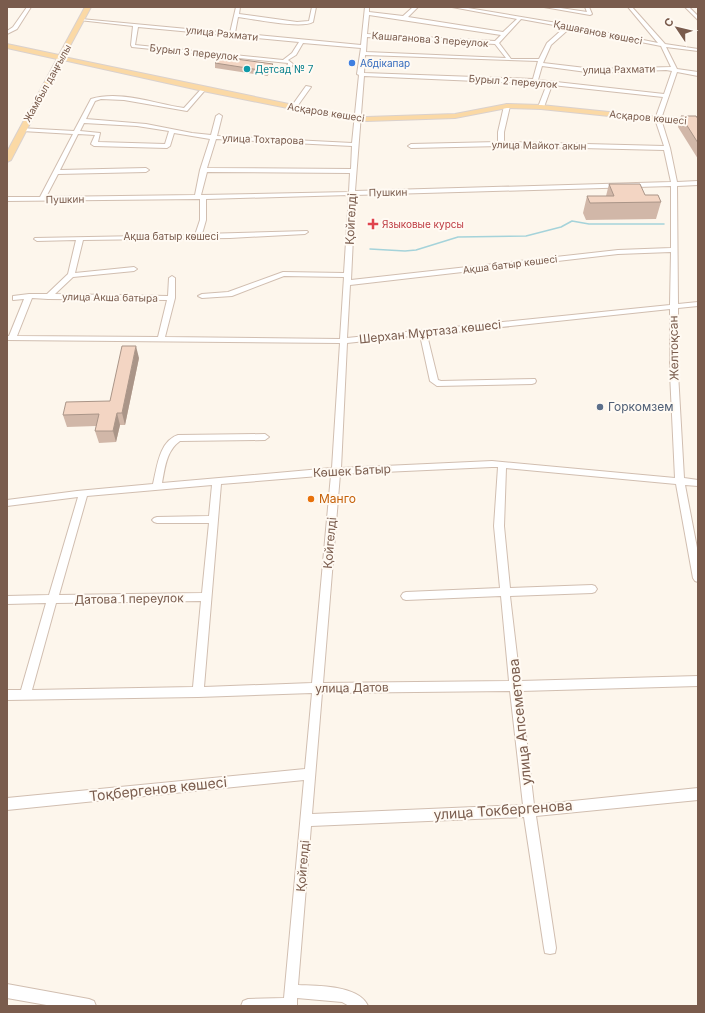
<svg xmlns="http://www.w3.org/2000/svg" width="705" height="1013" font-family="Inter,sans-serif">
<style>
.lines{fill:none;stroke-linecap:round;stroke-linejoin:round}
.stream{stroke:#a5d3da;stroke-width:1.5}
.minor-casing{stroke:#d1beb0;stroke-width:2}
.major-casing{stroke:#dad1cd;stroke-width:2}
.minor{fill:#fff;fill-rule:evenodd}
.major{fill:#fbd9a5;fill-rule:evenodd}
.wall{fill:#d1b7a8}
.shaded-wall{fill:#aa9588}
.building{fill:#f3d5c3;stroke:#aa9588}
.shop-dot{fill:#3f7fe0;stroke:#fffaf3;stroke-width:1.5}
.culture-dot{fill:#0f9aa8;stroke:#fffaf3;stroke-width:1.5}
.health-dot{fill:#e0444e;stroke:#fffaf3;stroke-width:1.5}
.service-dot{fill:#5c6f8a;stroke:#fffaf3;stroke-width:1.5}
.food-dot{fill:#e8710a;stroke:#fffaf3;stroke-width:1.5}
.labels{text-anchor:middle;stroke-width:4;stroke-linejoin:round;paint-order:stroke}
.far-street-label{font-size:10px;fill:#7a5c4d;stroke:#fffaf3}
.far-shop-label{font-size:10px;fill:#366cbe;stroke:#fffaf3;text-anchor:start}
.far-culture-label{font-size:10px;fill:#0d838f;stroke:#fffaf3;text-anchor:start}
.far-health-label{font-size:10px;fill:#be3a42;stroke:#fffaf3;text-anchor:start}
.street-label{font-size:12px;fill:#7a5c4d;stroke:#fffaf3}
.service-label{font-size:12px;fill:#4e5e75;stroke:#fffaf3;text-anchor:start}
.food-label{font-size:12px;fill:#c56008;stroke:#fffaf3;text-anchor:start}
.near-street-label{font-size:14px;fill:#7a5c4d;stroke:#fffaf3}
</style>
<rect width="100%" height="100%" fill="#fdf6ec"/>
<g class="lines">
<path class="stream" d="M370,249L405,251L416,250L458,237L526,236L561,227L572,221L589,224H664"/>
<g class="minor-casing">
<path id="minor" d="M27,7H31L17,29L7,34V31L13,27Z
M236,7H240L239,14L297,22L309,21L312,7H316L313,22C301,29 254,19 238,17L235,33L361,45L365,7H369V12L403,16L413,7H418L408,17L503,32L517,19L452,7H462L569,25L658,43L628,7H632L665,44L698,49V51L666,47L677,69L698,72V76L677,72L661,119L670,148L677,182L698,181V185L677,186L678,304L698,302V306L678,308V373L684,478L698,480V486L685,485L698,553V582L695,581L693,578L676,484L506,468L504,526L510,588L592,585L595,586L597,589L595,592L592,593L510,596L520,681L698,676V686L521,691L534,805L698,788V800L536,816L556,948L555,953L550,954L545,953L544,948L524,817L311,826L298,985C318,986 359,985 368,1006H349L342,1002L297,998V1006H241L243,1001L248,999L284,998L304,780L7,810V798L305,769L312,693L198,697L7,700V690H21L46,603L7,604V596L49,595L78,497L7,506V500L77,491L153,484C157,468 159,441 178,435L265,434L269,437L265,440L180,441C166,451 165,468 162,483L332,468L340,343L7,340V336H9L24,299L13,300V296L29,294H47L68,274L76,240L37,241L34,239L35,238L195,235L200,220V199L7,201V197H40L73,134L22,131L20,130V128L74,131L91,99C121,90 154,104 184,108L203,87L206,89L187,111L124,100L101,99L95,101L86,119L146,124L192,133L211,135L216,116L219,114L222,116L217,136L352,143L359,75L357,74L361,48L303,43L296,55L288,60L293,64L288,73L286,74L283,72L288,64V63L132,47L131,45L133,26L79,20L81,19L230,33ZM369,15L501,35L495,41L367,34ZM521,19L565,27L547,43L539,59H511L499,43ZM138,27L299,42L292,53L283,60L135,45ZM570,28L661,46L671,67L594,69L543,63L551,45ZM367,37L495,44L506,58L366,52ZM365,55L538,61L533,79L364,73ZM542,66L594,73L666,70L672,71L664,94L538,80ZM364,76L547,84L538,107L541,109L544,107L552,85L663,97L655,119L664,146L504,142V132L510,106L507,104L504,106L498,132V142L411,144L408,146L411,148L501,146L664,150L671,182L355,191ZM84,123L137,126L169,131L165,144L98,142L100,133L80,131ZM174,133L210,139L200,170L195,195L46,197L58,174L146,172L149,170L146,168L60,170L78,134L95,135L91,144L94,146L167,148L170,146ZM216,139L352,146L351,169L207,168ZM207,172L350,173L349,192L201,195ZM671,186V248L618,250L351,280L355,195ZM349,195L344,273L283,272L228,292L202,294L198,296L202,298L232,296L284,276L344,277L340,339L165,337L175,298V278L172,276L169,278L168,296L55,294L73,277L134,271L137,269L134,267L75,273L83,240L230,238L305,234L308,232L307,231L202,234L206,220V199ZM671,252L670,305L347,338L350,285L618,254ZM32,298L48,299L167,300L158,337L17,336ZM670,309V373L675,478L492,461L341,468L347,343L420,335L430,381L437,386L532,384L535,383L536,381L535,379L441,381L438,380L427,335ZM492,467H498L494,526L500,588L406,592L403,593L401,596L403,599L406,600L501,596L509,681L323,683L340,474ZM331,475L312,683L204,687L221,484ZM212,485L209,516L157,517L154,518L152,520L154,522L157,523H209L202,593L59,595L87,496ZM201,601L193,687L32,690L56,603ZM510,691L523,805L312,814L322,693Z
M544,7H554L587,12L585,7H589L592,14L590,15Z
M685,7H689L698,16V20Z
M306,86L311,87L296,108H292L291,107Z
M7,984L89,999L94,1001L96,1006H52L7,998Z"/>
</g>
<g class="major-casing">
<path id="major" d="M85,7H91L64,57L337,114L367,117L455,114L507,104L541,105L658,117L698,119V123L658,121L541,109L507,108L455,118L367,121L337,118L203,91L63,60L11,160L7,162V152L57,59L7,48V44L59,55Z"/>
</g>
<use href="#minor" class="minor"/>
<use href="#major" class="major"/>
</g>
<path class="wall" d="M215,63L273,69L267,76L215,68Z
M681,116L698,119V159L678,127Z
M609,184L645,195L661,202L656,219L586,220L583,213L587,196H606Z
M139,358L125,425H120L116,442L99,443L95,431L96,426L67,427L63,415L110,401Z"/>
<path class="shaded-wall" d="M273,64V69L267,76L266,71Z
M136,346L139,358L125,425L122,413Z
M117,413L120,425L116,442L113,431Z"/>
<path class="building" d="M221,57L273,64L266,71L215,63Z
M681,116H696L698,119V143Z
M609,184H640L645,195H658L661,202L590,203L587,196H614Z
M122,346H136L122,413H117L113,431H95L99,414L63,415L66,402L110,401Z"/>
<circle class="shop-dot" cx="352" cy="63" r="4"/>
<circle class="culture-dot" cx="247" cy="69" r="4"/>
<path class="health-dot" d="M371 218h4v4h4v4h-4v4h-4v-4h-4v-4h4z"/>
<circle class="service-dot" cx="600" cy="407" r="4"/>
<circle class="food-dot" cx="311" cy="499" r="4"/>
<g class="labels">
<g class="far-street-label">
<text transform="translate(598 32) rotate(11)" y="4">Қашағанов көшесі</text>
<text transform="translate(222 33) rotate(6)" y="4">улица Рахмати</text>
<text transform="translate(430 39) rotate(4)" y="4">Кашаганова 3 переулок</text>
<text transform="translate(194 52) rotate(6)" y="4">Бурыл 3 переулок</text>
<text transform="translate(619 69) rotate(-1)" y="4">улица Рахмати</text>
<text transform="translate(513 81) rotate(4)" y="4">Бурыл 2 переулок</text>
<text transform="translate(47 83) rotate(-61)" y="4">Жамбыл даңғылы</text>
<text transform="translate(326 112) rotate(9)" y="4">Асқаров көшесі</text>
<text transform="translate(648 117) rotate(5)" y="4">Асқаров көшесі</text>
<text transform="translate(263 139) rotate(2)" y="4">улица Тохтарова</text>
<text transform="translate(539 145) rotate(1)" y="4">улица Майкот акын</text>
<text transform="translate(388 192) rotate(-1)" y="4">Пушкин</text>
<text transform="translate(65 199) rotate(-1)" y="4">Пушкин</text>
<text x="171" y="240">Ақша батыр көшесі</text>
<text transform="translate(510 264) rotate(-7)" y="4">Ақша батыр көшесі</text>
<text transform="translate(110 297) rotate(1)" y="4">улица Акша батыра</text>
</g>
<g class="far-shop-label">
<text x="360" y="67">Абдiкапар</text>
</g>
<g class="far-culture-label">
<text x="255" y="73">Детсад № 7</text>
</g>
<g class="far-health-label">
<text x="382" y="228">Языковые курсы</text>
</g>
<g class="street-label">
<text transform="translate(351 219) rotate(-87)" y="4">Қойгелді</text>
<text transform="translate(430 332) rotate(-6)" y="4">Шерхан Мұртаза көшесі</text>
<text transform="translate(674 348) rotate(-91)" y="4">Желтоқсан</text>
<text transform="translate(352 471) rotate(-3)" y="4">Көшек Батыр</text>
<text transform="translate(330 543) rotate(-85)" y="4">Қойгелді</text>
<text transform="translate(129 599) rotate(-1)" y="4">Датова 1 переулок</text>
<text transform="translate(352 688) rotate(-1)" y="4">улица Датов</text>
<text transform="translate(303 866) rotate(-85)" y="4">Қойгелді</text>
</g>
<g class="service-label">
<text x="608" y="411">Горкомзем</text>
</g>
<g class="food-label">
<text x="319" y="503">Манго</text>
</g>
<g class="near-street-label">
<text transform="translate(520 722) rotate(-96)" y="5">улица Апсеметова</text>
<text transform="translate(158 789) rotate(-6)" y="5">Тоқбергенов көшесі</text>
<text transform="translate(503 810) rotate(-4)" y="5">улица Токбергенова</text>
</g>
</g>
<rect width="705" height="1013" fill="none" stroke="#7a5c4d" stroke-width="16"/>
<g transform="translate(677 28) rotate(305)" stroke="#fffaf3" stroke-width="3" paint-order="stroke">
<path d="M0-3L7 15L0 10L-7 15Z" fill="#7a5c4d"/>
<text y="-6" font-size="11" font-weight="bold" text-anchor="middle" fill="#7a5c4d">С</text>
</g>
</svg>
